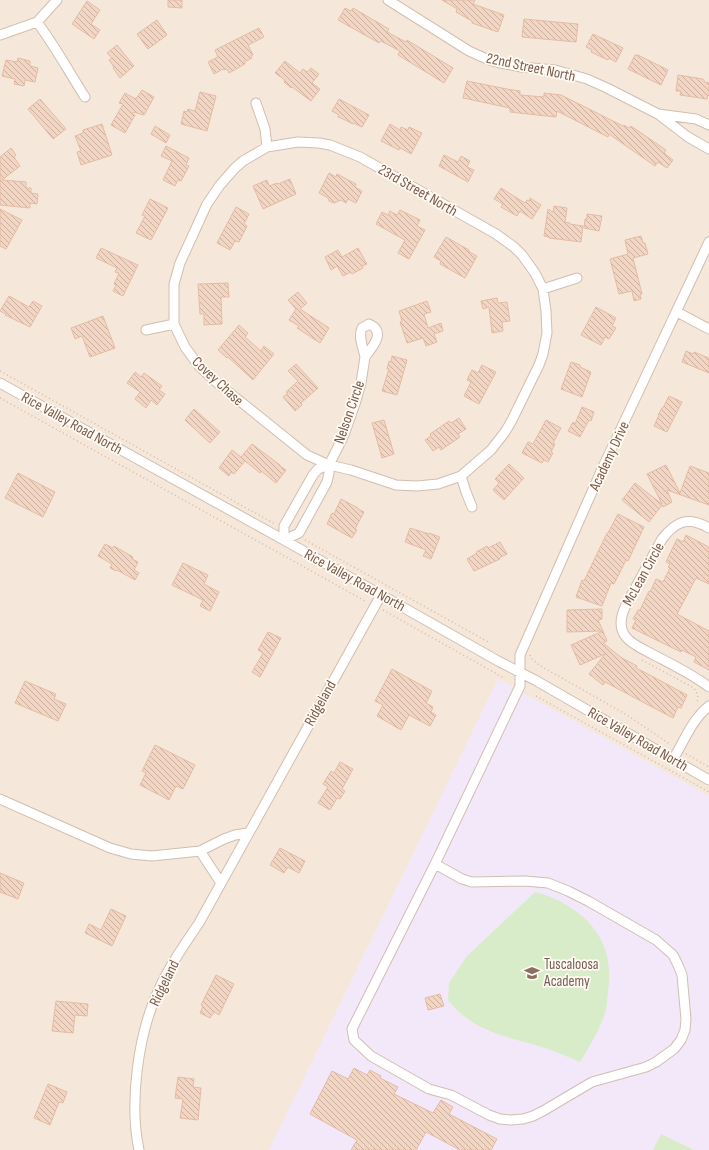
<svg xmlns="http://www.w3.org/2000/svg" width="709" height="1150" font-family="'Sofia Sans Condensed',sans-serif">
<style>
.residential{fill:#f5e8da}
.education{fill:#f3e8fa}
.garden{fill:#d8ecc9}
.building{fill:url(#building-back-hatch);stroke:#e6bba3}
.lines{fill:none;stroke-linecap:round;stroke-linejoin:round}
.minor-casing{stroke:#d1beb0;stroke-width:11}
.path{stroke:#d9b8a5;stroke-width:1.5;stroke-dasharray:1 3;stroke-linecap:butt}
.minor{stroke:#fff;stroke-width:9}
.labels{text-anchor:middle;stroke-width:3.5;stroke-linejoin:round;paint-order:stroke}
.street-label{font-size:15px;fill:#7a5c4d;stroke:#fffaf3}
.education-label{font-size:15px;fill:#785e54;stroke:#fffaf3;text-anchor:start}
</style>
<defs>
<pattern id="building-back-hatch" width="6" height="6" patternUnits="userSpaceOnUse"><rect width="6" height="6" fill="#f3d5c3"/><path d="M-1 5l2 2M0 0l6 6M5-1l2 2" fill="none" stroke="#cab0a1"/></pattern>
</defs>
<rect width="100%" height="100%" fill="#fdf6ec"/>
<path class="residential" d="M0,0H709V1150H0Z"/>
<path class="education" d="M498,679L709,796V1150H269Z"/>
<path class="garden" d="M535,892C545,894 554,898 563,903C599,923 614,952 608,992C607,1000 607,1009 604,1016C598,1033 589,1047 580,1062C568,1057 555,1051 542,1047C506,1036 473,1032 448,1000L449,983L467,956Z
M661,1134L694,1150H653Z"/>
<path class="building" d="M168,0H182V8L168,7Z
M442,0H475L473,4L504,15L498,32L472,23V21L456,12L457,9Z
M87,1L100,10L91,24L100,30L94,39L72,24Z
M345,8L351,11L353,8L389,29L387,32L406,42L407,40L453,68L444,83L398,55L400,51L381,41L379,43L338,20Z
M524,19L578,24L576,42L522,37Z
M157,20L167,35L148,49L137,34Z
M259,28L264,37L248,45L253,55L251,56L252,58L244,62L245,64L229,73L227,69L224,70L223,69L214,74L208,62L218,57L215,50Z
M593,34L623,48L616,62L609,58L608,60L591,52L592,50L586,47Z
M117,45L134,66L120,78L113,68L114,67L109,60L112,58L107,53Z
M635,55H638L668,70L661,85L628,69Z
M18,58L30,61V66L38,68L35,82L25,80L24,86L14,84L15,79L2,76L6,60L17,62Z
M285,61L300,73L303,69L307,72L311,68L319,74L312,83L320,89L311,101L292,87L291,88L284,82L285,80L275,73Z
M678,75L703,79L705,82L709,83V96L708,95L707,99L680,95L681,91H676Z
M467,81L507,89L520,91V95L544,97V93L561,95L623,126L624,125L629,128L631,126L666,150L664,153L673,160L667,168L658,162L655,166L609,134L608,137L557,111L556,117L510,112V108L463,98Z
M142,90L154,97L144,115L133,112L132,114L135,115L125,133L111,125L123,104L119,103L125,93L136,99Z
M200,92L216,96L207,131L181,124L184,111L187,112L188,109L195,111Z
M40,99L66,129L53,139L28,109Z
M339,99L369,115L362,127L353,123V124L343,119L338,117L339,115L332,111Z
M102,124L112,155L81,165L77,152L81,151L75,136L83,133V130Z
M390,124L400,130L401,127L408,130L409,127L422,133L411,154L400,148L399,150L381,141Z
M155,126L170,135L166,143L151,134Z
M166,146L189,158L186,165L189,166L181,181L178,180L175,186L163,180L172,161L161,156Z
M11,148L16,155L14,157L20,166L2,180L26,182V188H31V193L38,194L37,204L30,203V208L0,205V157Z
M444,155L458,162L461,156L470,161L467,167L474,170L468,182L439,166Z
M329,173L336,177L337,174L356,184L355,187L362,191L356,203L348,199L346,203L341,200L334,203L329,201L328,198L319,193Z
M290,179L296,194L263,209L253,186L267,180L269,186L277,183L278,184Z
M501,188L525,203L527,200L529,201L530,198L541,205L532,219L520,211L517,216L501,207L503,204L494,199Z
M150,199L168,208L151,240L136,233L145,216L142,215Z
M554,206L567,208L565,222L570,223V224L583,226L581,242L549,238V237L544,236L548,209L553,212Z
M236,207L249,214L244,224L247,226L239,242L235,241L230,250L217,243Z
M0,209L22,220L6,249L0,246Z
M400,210L420,220L417,226L425,230L409,259L398,253L405,240L376,224L382,212L388,215L390,211L397,215Z
M587,214L602,216L599,231L584,228L585,219H587Z
M641,236L643,243H645L648,254L633,258L642,294L640,295L641,299L634,301L632,291L619,294L610,259L628,254L625,240Z
M446,237L469,250L468,251L477,256L465,278L440,264L441,261L434,257Z
M101,248L138,265L123,296L113,291L116,285L114,284L119,273L115,272L117,268L96,258Z
M358,248L367,264L362,266L363,268L352,274L351,272L343,276L337,266L331,270L325,257L338,250L342,257Z
M228,283L229,297H221L222,324L204,325V314H200L198,284Z
M298,292L307,303L300,309L329,328L320,343L297,328L299,326L289,320L296,309L288,300Z
M9,296L29,307L33,301L42,306L30,327L5,315L6,314L0,311Z
M497,298L498,303L507,302L510,321L502,322L503,331L492,333L489,307L483,309L481,301Z
M427,301L431,312L424,314L428,328L441,323L443,331L434,334L437,342L426,346L423,338L407,343L400,322L402,321L399,311Z
M596,307L616,318L612,326L616,328L609,339L605,337L601,345L581,335Z
M103,316L115,348L90,357L82,336L75,339L71,328Z
M239,325L248,333L245,337L261,351L264,346L274,354L253,380L228,357L227,358L218,350Z
M686,351L693,354L694,352L709,358V373L682,362Z
M392,356L407,360L397,395L382,391L389,369H387L389,361L391,362Z
M571,362L580,365V367L591,372L582,397L561,389Z
M296,364L318,388L301,403L302,405L295,411L283,397L288,393L286,392L298,381L288,371Z
M482,365L496,372L479,404L464,396L471,382L467,380L472,370L478,373Z
M135,372L141,377L144,373L162,386L159,390L165,394L157,405L151,400L146,408L135,399L140,392L127,383Z
M669,396L682,402L667,432L654,426L659,415H658L662,408H663Z
M582,407L594,412L591,421L589,420L580,437L568,431L573,422L575,424Z
M194,409L220,432L210,443L185,420Z
M459,418L466,429L458,434L460,437L441,450L439,447L433,451L425,440L431,436L430,434L449,421L451,423Z
M384,420L394,454L382,458L372,423Z
M546,420L561,428L553,443L555,444L551,452L553,453L548,462L544,460L542,463L522,453L528,442L533,444Z
M252,444L280,465V466L286,470L276,483L261,471L260,473L245,461L234,474L231,472L229,476L219,468L232,450L241,457Z
M509,464L524,478L504,500L493,490L499,483L495,479Z
M666,465L680,493L690,466L709,473V505L667,490L672,502L663,507L662,505L649,522L622,500L635,483L662,504L647,474Z
M18,473L55,492L43,517L5,498Z
M341,499L358,508V509L364,512L355,529L357,530L352,538L327,524L332,513L334,514Z
M618,514L644,527L628,561L626,560L614,584L611,583L602,606L576,597L582,580L584,581L607,533H608Z
M410,528L429,534V533L440,537L431,559L423,556L426,550L405,542Z
M686,535L709,547V584L696,578L677,614L709,631V670L694,662L696,657L682,650L681,652L632,628L636,620L633,619L638,610H640L649,591L650,592L656,579L663,582L670,568L668,567L670,564L666,562L677,539L683,542Z
M500,542L507,554L499,558L500,559L474,571L467,559L477,553L476,552L487,546L488,548Z
M105,544L113,548L114,546L133,557L132,559L138,562L134,570L139,573L135,580L117,570L116,571L110,568L112,564L98,556Z
M183,563L208,575L204,584L219,592L210,611L200,606L203,600L172,585Z
M602,609V619L598,620L603,631L567,632V610Z
M603,631L607,641L603,643L622,658L637,666L636,668L646,673L687,695L681,708L678,707L673,718L605,682L603,685L589,674L605,654L580,665L571,645Z
M268,632L281,638L260,677L252,672L263,653L258,650Z
M392,669L432,691L426,703L433,707L431,712L436,715L430,726L409,715L401,730L377,716L383,705L375,701Z
M25,681L56,694L54,699L66,704L58,721L15,703Z
M155,745L195,765L183,789L176,786L169,800L140,785L146,773L142,771Z
M340,762L353,769L342,789L345,791L340,799L337,798L330,810L318,803L328,787L323,784L331,771L334,773Z
M280,848L305,861L299,873L288,867L284,873L270,865Z
M0,873L24,883L18,899L0,892Z
M111,909L126,916L112,946L85,933L89,924L101,930Z
M216,975L234,984L219,1015L214,1012L210,1018L200,1013L203,1006L201,1005Z
M440,994L444,1006L428,1010L425,998Z
M56,1001L88,1004L87,1016L75,1015L73,1033L52,1031Z
M354,1068L367,1075L370,1070L381,1076L380,1078L398,1087L394,1094L433,1113L441,1100L453,1107L449,1114L497,1139L491,1150H460L426,1132L416,1150H351L357,1140L310,1114L332,1071L348,1079Z
M178,1077L194,1079L193,1087L201,1088L198,1120L180,1118L183,1099L175,1098Z
M48,1084L67,1092L63,1103L59,1102L50,1125L34,1118Z"/>
<g class="lines">
<g class="minor-casing">
<path id="minor" d="M388,0L469,51L489,60L500,63L521,67L555,70L587,79L607,88L658,114L688,137L709,149
M37,22C55,46 69,72 85,97
M0,35L37,22L57,0
M256,103L265,129L267,147
M658,114L696,119L709,125
M298,142L319,143L330,145L360,157L496,234L514,247L522,255L535,273L543,289L546,311L547,333L543,354L539,365L511,422L505,432L491,450L461,476L438,484L417,486L396,485L351,470L329,465L307,455L215,381L199,366L185,347L174,324V284L180,263L207,204L220,185L235,168L243,161L267,147Z
M543,289L577,278
M677,312L709,329
M369,324C387,332 372,347 365,357C363,347 358,337 362,328Z
M146,330L174,324
M0,383L284,540L498,661L535,680L709,780
M329,465L318,469L313,475L284,526V540L299,533L327,482L329,473V465L344,435L355,404L361,383L365,357
M461,476L466,492L472,507
M709,528C688,516 676,521 662,539L626,605C621,615 618,627 626,637C631,644 645,650 652,654C671,664 692,674 709,687
M673,759C684,742 692,719 709,706
M0,799L110,848L131,854L152,856L200,851L224,839L235,835L248,833
M200,851L221,883
M435,864L462,879L472,882L525,881L548,883L568,891L588,901L656,940L673,955L678,965L682,975L686,1019L685,1030L681,1040L674,1049L656,1062L646,1067L592,1082L543,1111L533,1116L523,1119L511,1120L500,1119L489,1115L451,1095L429,1089L371,1056L354,1040L352,1029L435,864L520,686V655L602,469L709,242
M139,1150C129,1103 138,1035 158,991C169,967 184,945 199,923L381,595"/>
</g>
<path class="path" d="M0,371L275,524
M0,398L367,602
M305,540L490,643
M383,610L504,678
M530,655L532,659L539,665L627,715L671,745
M642,660L694,688C698,694 699,698 696,704
M536,696L709,792
M686,754L709,767"/>
<use href="#minor" class="minor"/>
</g>
<defs>
<g id="school-bare" transform="scale(1.2)"><path d="M0-5L7-2L0 1L-7-2ZM-4 1L0 2.5L4 1V4Q0 6-4 4Z" fill="#8d6e63" stroke="#fffaf3" stroke-width="2.5" paint-order="stroke"/></g>
</defs>
<g fill-rule="evenodd">
<use href="#school-bare" x="532" y="973"/>
</g>
<g class="labels">
<g class="street-label">
<text transform="translate(531 67) rotate(12)" y="5">22nd Street North</text>
<text transform="translate(418 190) rotate(30)" y="5">23rd Street North</text>
<text transform="translate(218 381) rotate(43)" y="5">Covey Chase</text>
<text transform="translate(349 412) rotate(-71)" y="5">Nelson Circle</text>
<text transform="translate(72 423) rotate(29)" y="5">Rice Valley Road North</text>
<text transform="translate(609 456) rotate(-65)" y="5">Academy Drive</text>
<text transform="translate(643 574) rotate(-61)" y="5">McLean Circle</text>
<text transform="translate(355 580) rotate(29)" y="5">Rice Valley Road North</text>
<text transform="translate(320 703) rotate(-61)" y="5">Ridgeland</text>
<text transform="translate(638 739) rotate(30)" y="5">Rice Valley Road North</text>
<text transform="translate(164 983) rotate(-64)" y="5">Ridgeland</text>
</g>
<g class="education-label">
<text x="544" y="969">Tuscaloosa<tspan x="544" dy="17">Academy</tspan></text>
</g>
</g>
</svg>
